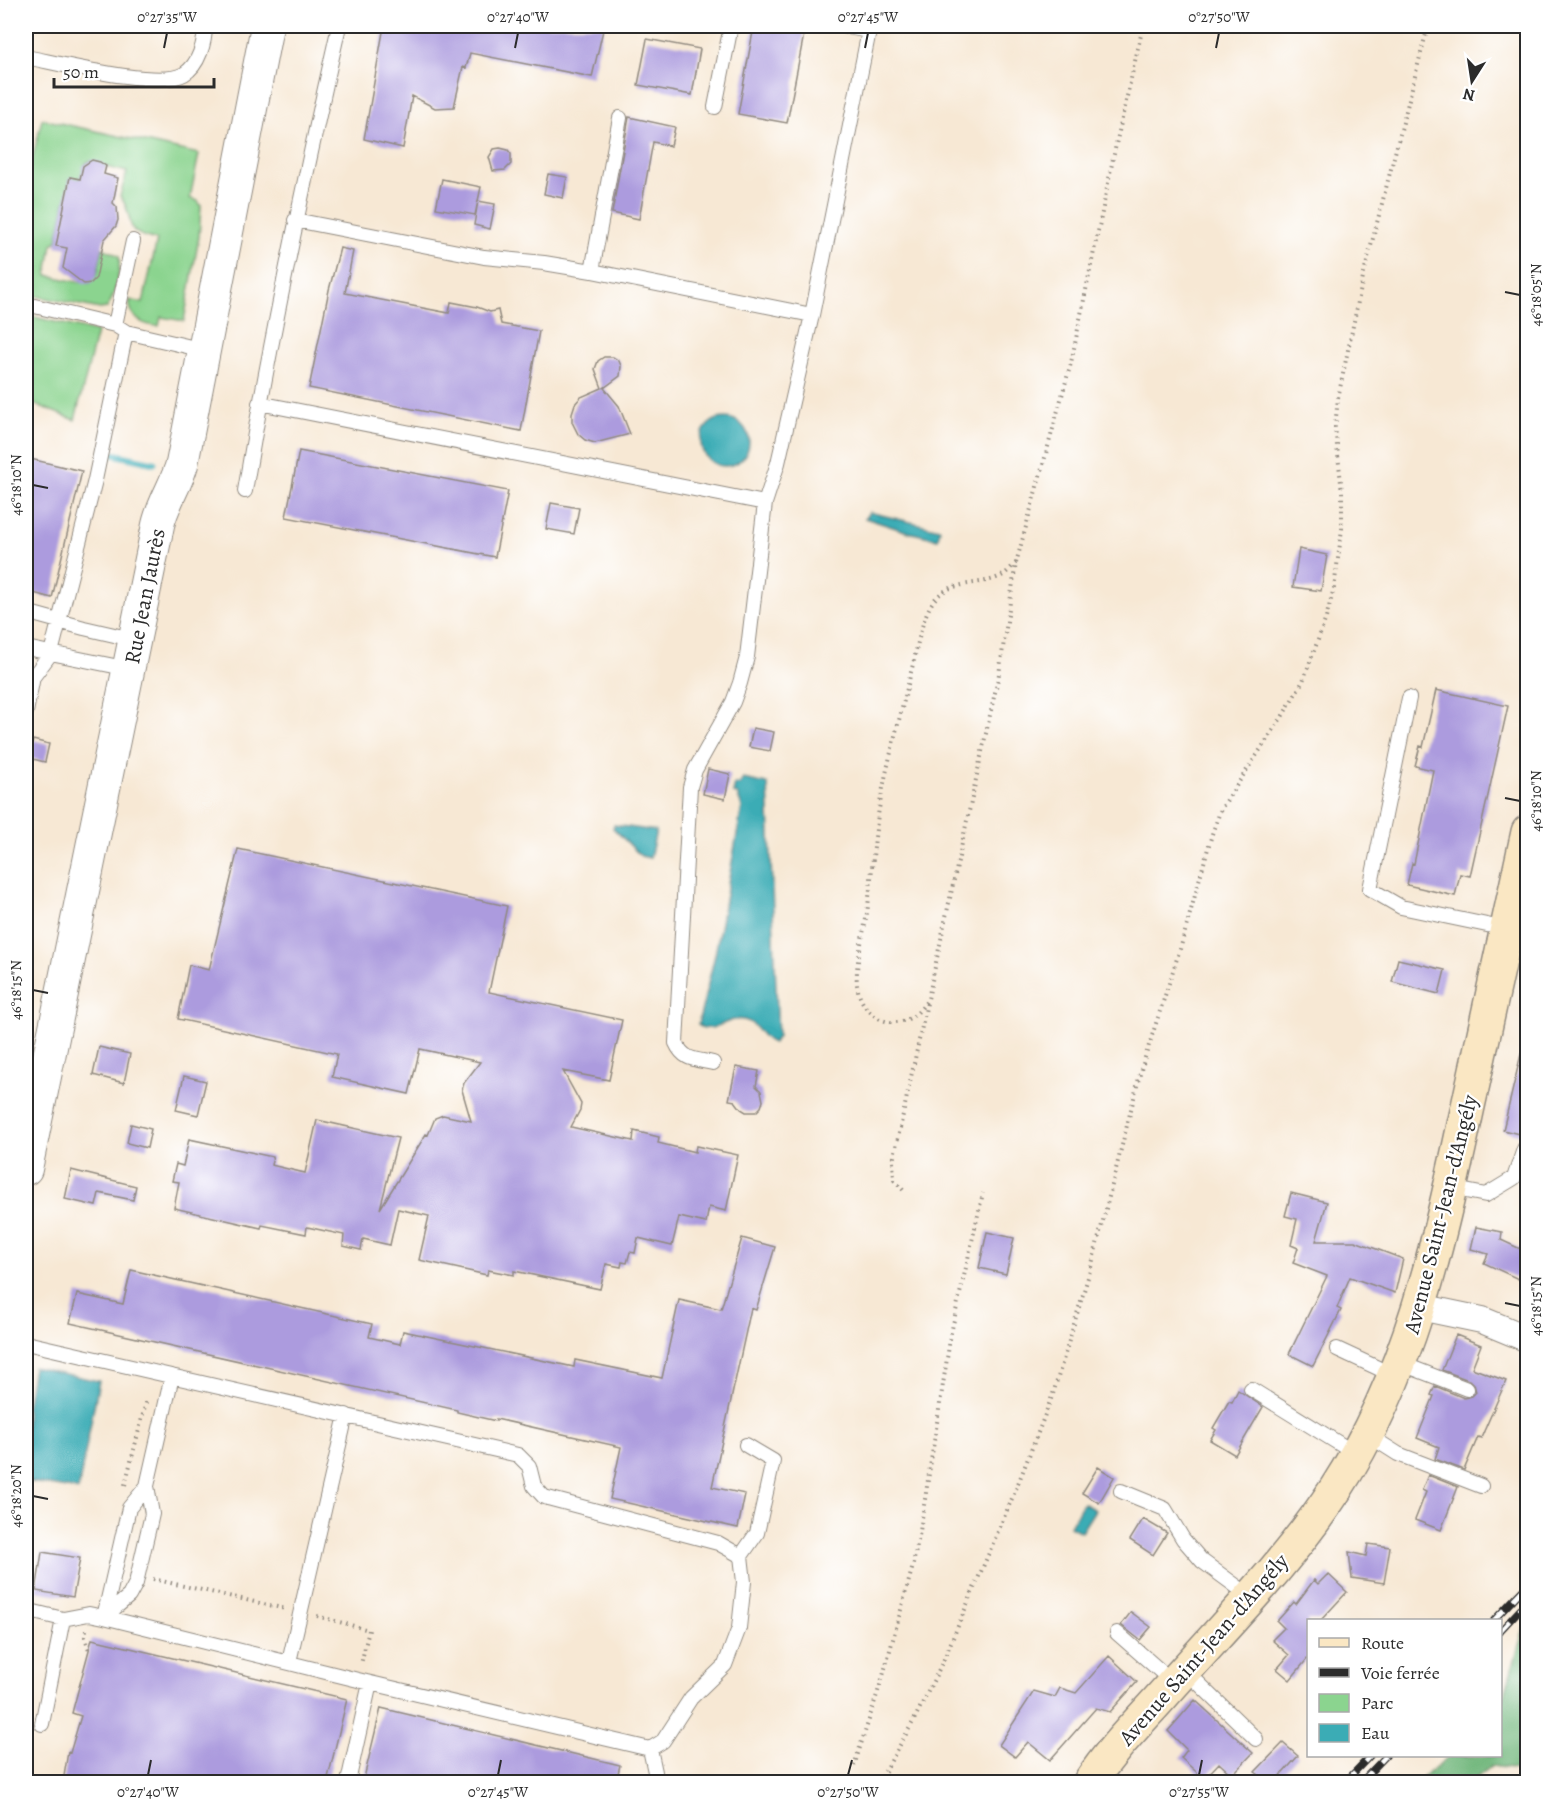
<svg xmlns="http://www.w3.org/2000/svg" width="1553" height="1808" font-family="Alegreya,serif">
<style>
.green{fill:#8bd48f;stroke:#5b805d;stroke-width:1.5}
.forest{fill:#70b67a;stroke:#4e7052;stroke-width:1.5}
.water{fill:#3bacb5;stroke:#336c70;stroke-width:1.5}
.lines{fill:none;stroke-linecap:round;stroke-linejoin:round}
.stream{stroke:#3bacb5;stroke-width:7}
.building{fill:#ac9bde}
.service-casing{stroke:#918a80;stroke-width:16}
.minor-casing{stroke:#918a80;stroke-width:28}
.tertiary-casing{stroke:#918a80;stroke-width:34}
.secondary-casing{stroke:#918a80;stroke-width:36}
.path{stroke:#918a80;stroke-width:4;stroke-dasharray:1.5 4.5;stroke-linecap:butt}
.service{stroke:#fff;stroke-width:14}
.minor{stroke:#fff;stroke-width:26}
.tertiary{stroke:#fff;stroke-width:32}
.secondary{stroke:#fae7c3;stroke-width:33}
.rail-casing{stroke:#2b2b2b;stroke-width:7}
.rail{stroke:#fff;stroke-width:4.5;stroke-dasharray:14;stroke-linecap:butt}
.ticks{fill:none;stroke:#2b2b2b;stroke-width:2}
.labels{text-anchor:middle;stroke-width:4.5;stroke-linejoin:round;paint-order:stroke}
.street-label{font-size:22px;fill:#2b2b2b;stroke:#fff}
.neatline{fill:none;stroke:#2b2b2b;stroke-width:2}
.ticks-label{font-size:15px;text-anchor:middle;fill:#2b2b2b}
</style>
<rect width="100%" height="100%" fill="#fff"/>
<filter id="ink" filterUnits="userSpaceOnUse"><feTurbulence type="fractalNoise" baseFrequency=".0167" numOctaves="2"/><feDisplacementMap in="SourceGraphic" scale="12" xChannelSelector="R" yChannelSelector="G"/><feConvolveMatrix kernelMatrix="1 2 1 2 8 2 1 2 1" color-interpolation-filters="sRGB"/></filter>
<filter id="wash" filterUnits="userSpaceOnUse"><feTurbulence type="fractalNoise" baseFrequency=".008" numOctaves="4" result="noise"/><feDisplacementMap in="SourceGraphic" scale="24" xChannelSelector="R" yChannelSelector="G"/><feGaussianBlur stdDeviation="1.35" result="paint"/><feColorMatrix in="noise" values="0 0 0 0 0 0 0 0 0 0 0 0 0 0 0 0 0 1.4 0 .05"/><feComposite in="paint" operator="in"/></filter>
<g filter="url(#wash)">
<rect width="100%" height="100%" fill="#f7e8d4"/>
<path class="green" d="M42,119L199,154L190,198L198,201L201,206L199,237L184,321L161,317L159,326C142,326 130,318 129,300L143,303L157,240C117,231 139,222 120,196L127,172C120,170 113,169 107,167C88,158 85,157 80,179L70,178L57,241L52,244L47,275C55,277 84,284 90,283L97,274L103,248L119,256C121,271 115,296 107,308L100,309L26,294V185Z
M26,315L97,332L75,420L26,401Z"/>
<path class="forest" d="M1527,1618V1768L1523,1771L1492,1766L1471,1782H1416L1450,1756H1500L1501,1707Z"/>
<path class="water" d="M701 442a24 24 0 1 1 48 0a24 24 0 1 1-48 0Z
M869,512L940,529L938,539L908,532L865,518Z
M743,779L768,784L778,1037L773,1043C760,1039 758,1023 744,1020C727,1016 712,1036 698,1025L715,955L742,807L737,794L733,793L735,784L739,785Z
M614,825L656,831L650,858L641,856L613,828Z
M33,1367L99,1381L78,1490L26,1481V1407Z
M1083,1503L1095,1510L1081,1532L1070,1526Z"/>
<g class="lines">
<path class="stream" d="M113,454L154,463"/>
</g>
<g id="blocks">
<path class="building" d="M384,26H604L592,77L470,53L466,68L463,67L454,107L435,108L412,96L403,148L364,139Z
M754,26H785L805,29L787,123L738,114Z
M647,39L700,49L692,95L638,85Z
M629,117L675,127L671,146L653,142L639,219L612,213Z
M500,148L508,150L511,154V164L505,170L493,171L489,157L494,149Z
M92,160L100,162L106,166L104,174L118,178L113,203L117,207L118,220L116,226L104,240L96,278L91,283L84,284L63,268L67,248L56,246L70,177L80,179L83,166Z
M548,174L567,177L563,198L544,194Z
M442,179L481,187L475,215L436,208Z
M478,201L495,204L490,229L474,225Z
M340,248L353,251L345,293L449,313L451,302L477,307L490,312L498,310L501,324L539,331L521,431L309,388L329,290Z
M604,357H613L619,361L621,366L620,376L604,388L619,406L630,434L595,443L585,440L578,434L572,422V413L575,404L581,397L602,388L595,369L598,361Z
M299,451L508,491L495,557L286,517Z
M26,458L82,471L52,598L26,591Z
M551,503L579,508L574,534L546,529Z
M1299,549L1327,555L1321,591L1293,587Z
M1436,690L1508,706L1470,876L1460,874L1455,896L1407,885L1412,863L1414,864L1433,770L1415,766L1420,746L1423,747Z
M753,728L774,732L770,751L749,747Z
M33,740L49,744L45,762L29,758Z
M708,769L730,774L725,799L703,794Z
M238,849L507,906L489,992L622,1020L609,1080L563,1071L581,1104L580,1110L571,1127L633,1141L634,1131L659,1137L658,1143L695,1152L696,1146L738,1155L726,1211L709,1207L706,1223L679,1217L672,1246L638,1238L635,1253L630,1252L627,1263L622,1262L621,1267L606,1264L600,1289L514,1271V1275L488,1270L487,1275L419,1260L429,1216L398,1209L390,1245L363,1239L361,1250L343,1246L344,1235L307,1227L306,1234L262,1225L261,1228L174,1208L179,1182L172,1181L176,1164L183,1166L189,1139L273,1157L271,1165L305,1173L317,1120L398,1138L380,1209L426,1134L428,1135L435,1118L443,1115L471,1121L462,1090L464,1083L480,1062L420,1049L409,1094L332,1077L337,1054L178,1019L189,965L209,970Z
M1398,959L1445,970L1439,994L1392,982Z
M99,1047L130,1054L124,1083L93,1075Z
M1521,1054L1527,1055V1136L1503,1130Z
M736,1067L759,1071L756,1086L761,1091L763,1101L761,1107L756,1112H746L741,1109L735,1101L729,1100Z
M184,1076L206,1081L198,1115L176,1110Z
M131,1124L151,1129L147,1148L127,1143Z
M71,1170L136,1186L133,1200L99,1193L96,1206L65,1199Z
M1291,1193L1327,1202L1316,1241H1355L1403,1259L1395,1293L1350,1277L1337,1308L1341,1310L1313,1366L1289,1354L1327,1276L1293,1263L1298,1248L1291,1245L1297,1219L1285,1216Z
M1476,1227L1502,1232L1501,1240L1527,1252V1283L1484,1263L1488,1254L1471,1249Z
M987,1232L1014,1238L1006,1274L979,1268Z
M742,1238L775,1247L756,1310L751,1308L712,1487L745,1494L738,1528L610,1499L621,1447L496,1419V1421L457,1412V1410L70,1323L77,1294L123,1304L131,1270L372,1324L369,1337L400,1344L403,1331L574,1367L575,1360L662,1378L679,1300L721,1309Z
M1456,1335L1481,1345L1472,1368L1506,1381L1481,1438L1478,1437L1464,1470L1435,1459L1439,1447L1417,1438L1434,1396L1431,1395L1435,1386L1464,1398L1472,1396L1476,1392L1474,1384L1471,1381L1442,1370Z
M1238,1390L1263,1407L1235,1455L1210,1440L1216,1430L1213,1428L1229,1401L1232,1402Z
M1098,1467L1114,1477L1099,1503L1082,1493Z
M1428,1475L1458,1487L1441,1530L1415,1520L1426,1492L1422,1490Z
M1143,1519L1167,1533L1153,1555L1130,1540Z
M1368,1544L1390,1547L1384,1583L1352,1578L1349,1552L1366,1556Z
M42,1552L80,1558L73,1597L36,1591Z
M1328,1574L1347,1592L1321,1620H1308V1658L1290,1680L1277,1669L1289,1655L1272,1640L1284,1628L1277,1621L1294,1602L1296,1604L1314,1580L1318,1584Z
M1131,1612L1151,1627L1140,1640L1121,1625Z
M92,1639L347,1699L327,1782H63L68,1752L70,1753L81,1716L72,1713Z
M1109,1656L1137,1682L1110,1712L1096,1708L1050,1760L1028,1742L1015,1757L999,1745L1034,1691L1055,1697L1060,1688L1076,1693Z
M1195,1700L1253,1753L1232,1775L1219,1763L1204,1779L1181,1758L1187,1750L1168,1731Z
M381,1708L620,1765L616,1782H363Z
M1283,1743L1298,1756L1275,1782H1269L1255,1772Z"/>
</g>
</g>
<g filter="url(#ink)">
<use href="#blocks" fill-opacity="0" stroke="#918a80" stroke-width="1.5"/>
<g class="lines">
<g class="service-casing">
<path id="service" d="M842,26L869,31
M26,57C58,63 159,89 184,74C199,65 205,42 205,26
M715,107L731,26
M620,118L592,271L812,315
M295,220L484,257L544,263L592,271
M26,304L115,325L126,332L95,480L51,653L33,677L26,712
M115,325L133,241
M126,332L204,350
M259,403L765,503
M245,491C271,335 304,180 339,26
M26,612L84,628L136,640
M26,648L129,669
M1409,698L1370,889L1401,907L1506,929
M713,1063C696,1059 684,1061 676,1043L690,787L695,770L733,702L740,683L747,657L765,503L778,463L812,315L870,26
M1450,1188L1486,1195L1514,1178L1524,1149
M26,1343L518,1455L529,1466L534,1486L544,1497L718,1543L741,1556L744,1582L739,1628L725,1665L691,1698L663,1741L650,1749L358,1680L104,1617L89,1614L63,1619L26,1610
M1337,1349L1395,1376
M1400,1363L1467,1389
M1251,1389L1356,1454
M1368,1435L1398,1454L1481,1486
M147,1486L152,1514L136,1583L129,1596L104,1617L129,1508Z
M147,1486L172,1376
M1121,1491L1165,1509L1183,1539L1202,1561L1251,1597
M741,1556L757,1533L773,1461L746,1445
M1117,1633L1174,1683
M289,1662L346,1415
M1185,1670L1256,1739
M42,1724L63,1619
M650,1749L655,1772L654,1782
M348,1782L370,1683"/>
</g>
<g class="minor-casing">
<path id="minor" d="M1420,1307L1482,1320L1528,1339"/>
</g>
<g class="tertiary-casing">
<path id="tertiary" d="M26,1169L158,525C163,503 176,485 182,464L267,26"/>
</g>
<g class="secondary-casing">
<path id="secondary" d="M1090,1782C1110,1751 1137,1724 1162,1696C1221,1629 1286,1565 1335,1490C1411,1373 1438,1245 1467,1111C1487,1018 1507,925 1528,832"/>
</g>
<path class="path" d="M1016,563C1012,566 1008,572 1003,575C982,587 952,579 935,599C921,616 917,651 911,672C900,718 887,763 879,809C873,844 872,879 867,913C864,933 853,971 858,990C861,1007 878,1024 896,1022C912,1021 920,1011 928,999L999,674L1016,563L1071,363L1115,149L1143,26
M903,1190L894,1180L893,1161L927,1003
M125,1485L146,1402
M153,1579L286,1609
M317,1616L369,1630L361,1664
M86,1630L85,1637L89,1650
M854,1766L883,1676L912,1569L920,1531L951,1333L983,1193
M879,1782L913,1722L944,1659L1016,1489L1053,1394L1092,1264L1141,1070L1181,946L1212,834L1221,809L1282,717L1303,681L1326,618L1334,588L1342,529V492L1335,427L1338,398L1364,273L1428,26"/>
<use href="#service" class="service"/>
<use href="#minor" class="minor"/>
<use href="#tertiary" class="tertiary"/>
<use href="#secondary" class="secondary"/>
<g class="rail-casing">
<path id="rail" d="M1494,1620L1528,1584
M1500,1631L1528,1601
M1345,1782L1370,1756
M1361,1782L1386,1756"/>
</g>
<use href="#rail" class="rail"/>
</g>
</g>
<path class="ticks" d="M164,48L167,33M515,48L518,33M865,48L868,33M1216,48L1219,33M1505,292L1520,295M33,485L48,488M1505,798L1520,801M33,990L48,993M1505,1303L1520,1306M33,1496L48,1499M148,1775L151,1760M498,1775L501,1760M848,1775L852,1760M1199,1775L1202,1760"/>
<g class="labels">
<g class="street-label">
<text transform="translate(144 596) rotate(-79)" y="8">Rue Jean Jaurès</text>
<text transform="translate(1440 1214) rotate(-76)" y="8">Avenue Saint-Jean-d'Angély</text>
<text transform="translate(1203 1649) rotate(-49)" y="8">Avenue Saint-Jean-d'Angély</text>
</g>
</g>
<rect width="1553" height="1808" fill="none" stroke="#fff" stroke-width="66"/>
<rect x="1307" y="1619" width="195" height="138" fill="#ffffff" stroke="#aaaaaa" stroke-width="1.5"/>
<rect x="1319" y="1638" width="30" height="9" fill="#fae7c3" stroke="#aaaaaa" stroke-width="1.5"/>
<text x="1361" y="1649" font-size="18" fill="#2b2b2b">Route</text>
<rect x="1319" y="1668" width="30" height="9" fill="#2b2b2b" stroke="#aaaaaa" stroke-width="1.5"/>
<text x="1361" y="1679" font-size="18" fill="#2b2b2b">Voie ferrée</text>
<rect x="1319" y="1694" width="30" height="18" fill="#8bd48f" stroke="#aaaaaa" stroke-width="1.5"/>
<text x="1361" y="1709" font-size="18" fill="#2b2b2b">Parc</text>
<rect x="1319" y="1724" width="30" height="18" fill="#3bacb5" stroke="#aaaaaa" stroke-width="1.5"/>
<text x="1361" y="1739" font-size="18" fill="#2b2b2b">Eau</text>
<g transform="translate(1472 81) rotate(192)" stroke="#ffffff" stroke-width="4.5" paint-order="stroke">
<path d="M0-4.5L10 22L0 15L-10 22Z" fill="#2b2b2b"/>
<text y="-9" font-size="16" font-weight="bold" text-anchor="middle" fill="#2b2b2b">N</text>
</g>
<path d="M54 78v9h160v-9" fill="none" stroke="#2b2b2b" stroke-width="3"/>
<text x="63" y="78" font-size="18" fill="#2b2b2b" stroke="#ffffff" stroke-width="4.5" paint-order="stroke">50 m</text>
<rect x="33" y="33" width="1487" height="1742" class="neatline"/>
<g class="ticks-label">
<text x="167" y="22">0°27'35"W</text>
<text x="518" y="22">0°27'40"W</text>
<text x="868" y="22">0°27'45"W</text>
<text x="1219" y="22">0°27'50"W</text>
<text transform="translate(1536 295) rotate(-90)" y="5">46°18'05"N</text>
<text transform="translate(16 485) rotate(-90)" y="5">46°18'10"N</text>
<text transform="translate(1536 801) rotate(-90)" y="5">46°18'10"N</text>
<text transform="translate(16 990) rotate(-90)" y="5">46°18'15"N</text>
<text transform="translate(1536 1306) rotate(-90)" y="5">46°18'15"N</text>
<text transform="translate(16 1496) rotate(-90)" y="5">46°18'20"N</text>
<text x="148" y="1797">0°27'40"W</text>
<text x="498" y="1797">0°27'45"W</text>
<text x="848" y="1797">0°27'50"W</text>
<text x="1199" y="1797">0°27'55"W</text>
</g>
</svg>
